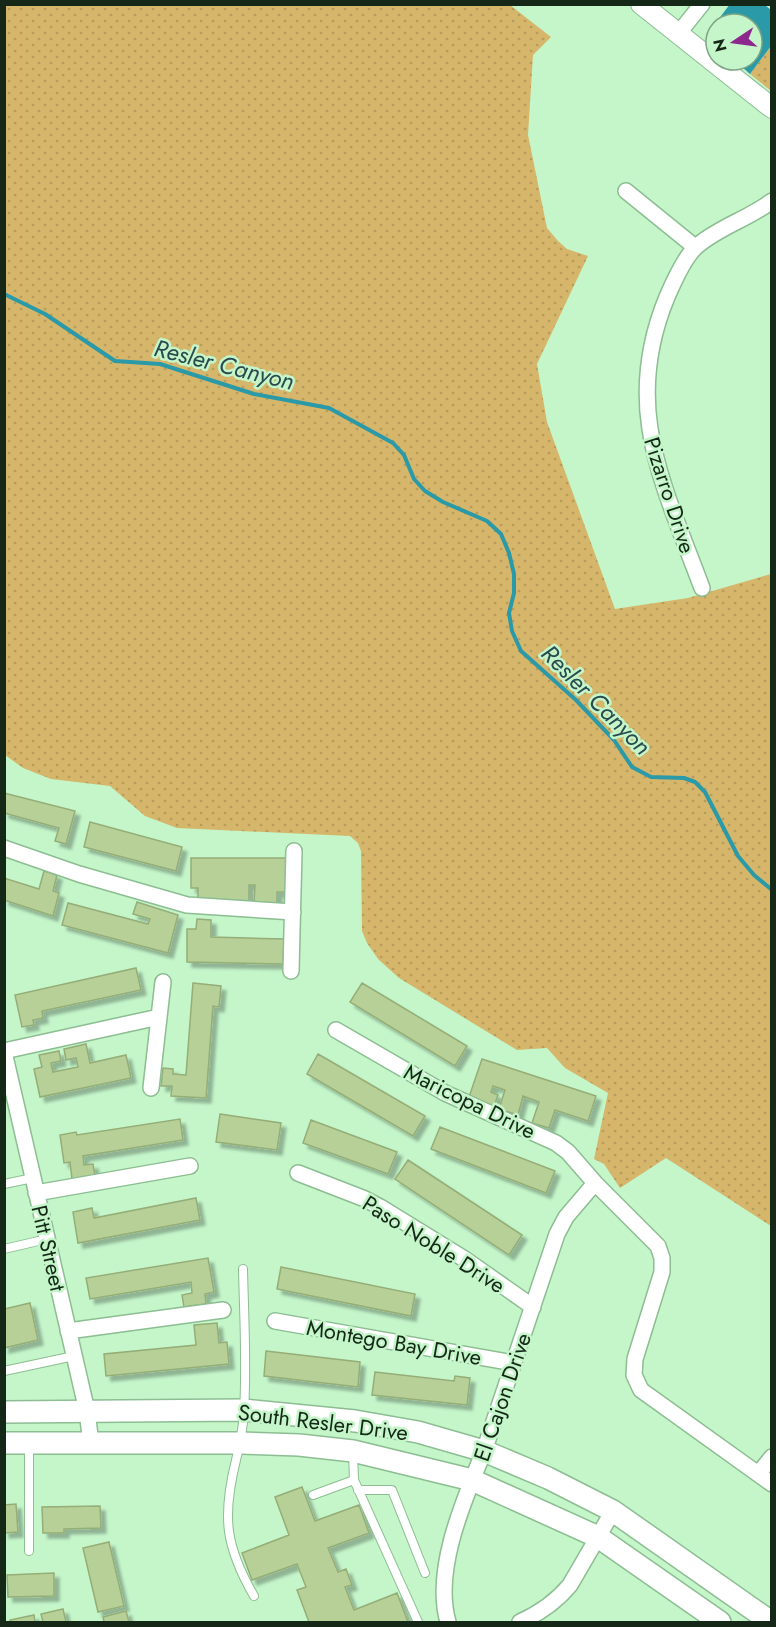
<svg xmlns="http://www.w3.org/2000/svg" width="776" height="1627" font-family="Jost,sans-serif">
<style>
.park{fill:url(#park-dots)}
.water{fill:#2a99a8}
.lines{fill:none;stroke-linecap:round;stroke-linejoin:round}
.stream{stroke:#2a99a8;stroke-width:4}
.building{fill:#b7d098;stroke:#95ad77;stroke-width:1.5;filter:url(#shadow)}
.service-casing{stroke:#8dbd92;stroke-width:10}
.minor-casing{stroke:#8dbd92;stroke-width:18}
.tertiary-casing{stroke:#8dbd92;stroke-width:22}
.secondary-casing{stroke:#8dbd92;stroke-width:24}
.service{stroke:#fff;stroke-width:8}
.minor{stroke:#fff;stroke-width:15}
.tertiary{stroke:#fff;stroke-width:20}
.secondary{stroke:#fff;stroke-width:21}
.labels{text-anchor:middle;stroke-width:5;stroke-linejoin:round;paint-order:stroke}
.street-label{font-size:22px;fill:#152817;stroke:#c4f6ca}
.water-label{font-size:24px;font-style:italic;fill:#2a4a4e;stroke:#c4f6ca}
</style>
<defs>
<pattern id="park-dots" width="8" height="8" patternUnits="userSpaceOnUse" patternTransform="scale(1.5)"><rect width="8" height="8" fill="#d6b66a"/><path d="M2 2h.1M6 6h.1" fill="none" stroke="#b79c5b" stroke-width="1.8" stroke-linecap="round"/></pattern>
<filter id="shadow"><feDropShadow dx="5" dy="5" stdDeviation="1.5" flood-color="#0004"/></filter>
</defs>
<rect width="100%" height="100%" fill="#c4f6ca"/>
<path class="park" d="M217,4L222,6L231,4L510,5L551,37L533,55L528,135L547,228L558,241L567,249L588,256L537,364L547,422L615,609L688,598L771,574V1226L666,1158L620,1188L604,1164L594,1159L608,1093L565,1068L547,1048L517,1050L399,978L378,959L367,943L362,931L361,851L358,843L350,836L177,828L145,816L110,786L51,779L23,768L5,755V5Z
M771,46V91L750,74Z"/>
<path class="water" d="M730,4L765,5L771,10V46L750,74L734,60H752V24H716V44L706,36Z"/>
<g class="lines">
<path class="stream" d="M4,294L45,314L115,361L160,364L254,394L329,408L393,443L404,455L414,479L425,491L443,502L487,521L501,534L509,553L514,574V593L509,613L512,631L521,651L576,700L614,740L632,767L651,777L684,778L695,782L705,792L738,856L754,875L772,890"/>
</g>
<path class="building" d="M4,793L75,811L66,844L55,841L59,828L4,813Z
M90,822L182,847L176,871L84,847Z
M191,858H286V892H277V903H254L255,885H249V902L198,901V888H191Z
M44,871L57,875L53,891L59,893L53,916L4,900V878L39,889Z
M137,902L178,915L168,953L62,925L68,903L148,924L150,919L133,914Z
M197,919L211,920V937L284,939L283,964L187,962V929H196Z
M136,968L141,990L42,1011L43,1018L33,1020L34,1025L22,1027L15,995Z
M193,983L221,986L219,1007L213,1006L206,1098L171,1096L172,1086H161L163,1068L173,1069V1074L186,1075Z
M362,983L467,1046L455,1066L350,1002Z
M86,1044L90,1063L126,1055L131,1078L40,1097L34,1069L42,1067L39,1055L59,1051L61,1061L51,1063L53,1072L78,1067L76,1058L66,1060L64,1049Z
M318,1054L425,1116L413,1136L307,1074Z
M482,1059L596,1096L588,1121L555,1110L549,1128L532,1123L539,1102L523,1096L518,1115L499,1109L505,1090L493,1086L491,1092L498,1095L494,1106L469,1097Z
M220,1114L281,1123L277,1150L216,1142Z
M180,1119L183,1140L83,1156L84,1165L93,1164L95,1176L72,1179L70,1162L64,1163L60,1135L76,1132L77,1135Z
M311,1120L397,1152L388,1174L303,1143Z
M440,1127L555,1171L546,1193L431,1149Z
M408,1160L522,1235L509,1255L395,1179Z
M196,1198L200,1220L78,1243L73,1212L92,1208L94,1218Z
M208,1258L214,1292L205,1294L206,1304L184,1307L182,1295L192,1293L191,1282L90,1299L86,1278Z
M281,1267L415,1294L411,1316L277,1289Z
M30,1303L38,1340L4,1348V1309Z
M217,1323L219,1343L227,1342L229,1364L106,1376L104,1354L196,1345L194,1325Z
M266,1351L360,1362L358,1387L264,1376Z
M375,1372L454,1381L455,1376L470,1378L467,1405L372,1395Z
M302,1487L315,1521L359,1505L369,1533L328,1548L338,1572L346,1569L352,1585L345,1587L354,1610L397,1593L408,1622H309L297,1590L306,1587L297,1564L252,1580L242,1553L289,1535L275,1497Z
M16,1504L18,1532L4,1533V1505Z
M100,1506L101,1528L64,1529V1533H43L42,1507Z
M109,1542L124,1606L98,1612L83,1548Z
M54,1573V1596L8,1597L7,1575Z
M63,1609L66,1622H43L41,1614Z
M126,1611L129,1622H104L103,1617Z
M34,1615L35,1622H10V1620Z"/>
<g class="lines">
<g class="service-casing">
<path id="service" d="M4,1184L33,1178
M4,1249L47,1239
M243,1269C244,1316 247,1364 244,1411C243,1428 240,1444 236,1460C222,1516 225,1546 254,1596
M4,1371L74,1356
M29,1444V1551
M353,1452L354,1480L418,1622
M358,1490H392L425,1573
M313,1495L354,1480"/>
</g>
<g class="minor-casing">
<path id="minor" d="M678,34L702,4
M626,191L695,247
M702,588C664,485 621,408 667,297C673,283 685,256 697,246C719,227 748,219 772,201
M4,848L79,874L187,905L293,912
M291,971L294,851
M336,1030L445,1093L556,1143L568,1152L595,1183L658,1246L662,1258V1272L635,1359L634,1375L641,1390L772,1484
M4,1051L159,1017
M4,1052L87,1411L91,1444
M151,1088L163,982
M298,1173L365,1199L380,1207L466,1260L533,1307
M36,1193L190,1166
M275,1321L513,1363
M68,1331L223,1310
M758,1474L772,1457
M448,1622C433,1570 464,1500 484,1451L557,1234L566,1217L595,1183
M520,1622C540,1613 556,1602 570,1585L613,1511"/>
</g>
<g class="tertiary-casing">
<path id="tertiary" d="M641,4L772,108"/>
</g>
<g class="secondary-casing">
<path id="secondary" d="M4,1412L244,1410L355,1421L418,1432L484,1451L548,1478L613,1511L771,1622
M4,1443H241L299,1445L353,1451L472,1480L598,1537L720,1622"/>
</g>
<use href="#service" class="service"/>
<use href="#minor" class="minor"/>
<use href="#tertiary" class="tertiary"/>
<use href="#secondary" class="secondary"/>
</g>
<g class="labels">
<g class="street-label">
<text transform="translate(670 495) rotate(72)" y="8">Pizarro Drive</text>
<text transform="translate(470 1101) rotate(26)" y="8">Maricopa Drive</text>
<text transform="translate(434 1244) rotate(32)" y="8">Paso Noble Drive</text>
<text transform="translate(49 1248) rotate(77)" y="8">Pitt Street</text>
<text transform="translate(394 1342) rotate(10)" y="8">Montego Bay Drive</text>
<text transform="translate(502 1397) rotate(-71)" y="8">El Cajon Drive</text>
<text transform="translate(323 1422) rotate(7)" y="8">South Resler Drive</text>
</g>
<g class="water-label">
<text transform="translate(224 365) rotate(14)" y="8">Resler Canyon</text>
<text transform="translate(596 700) rotate(45)" y="8">Resler Canyon</text>
</g>
</g>
<rect width="776" height="1627" fill="none" stroke="#152817" stroke-width="12"/>
<g transform="translate(734 42) rotate(257)"><circle r="28" fill="#c4f6ca" stroke="#7ea482" stroke-width="1.5"/>
<path d="M0-4.5L10 22L0 15L-10 22Z" fill="#8d278d"/>
<text y="-9" font-size="16" font-weight="bold" text-anchor="middle" fill="#152817">N</text>
</g>
</svg>
